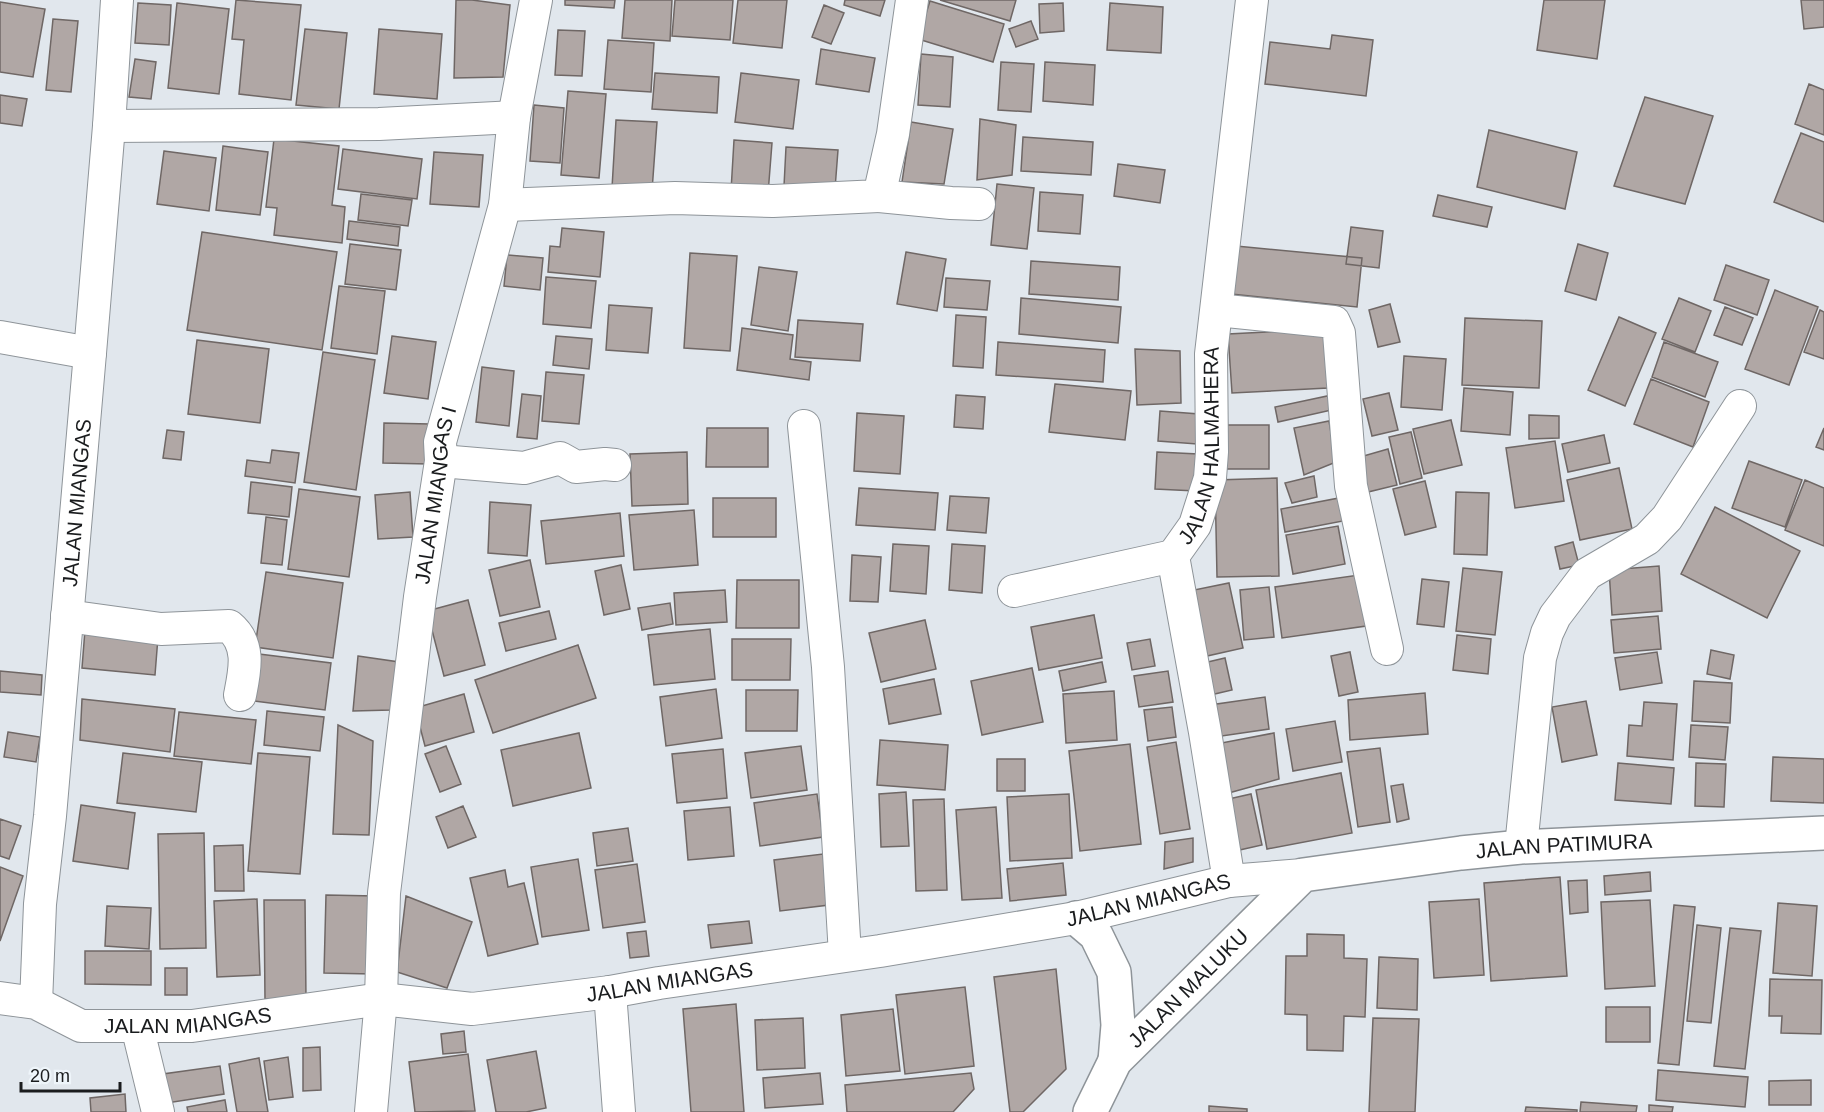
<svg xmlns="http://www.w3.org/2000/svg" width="1824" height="1112" font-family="Arial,sans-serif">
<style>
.building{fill:#b0a7a5;stroke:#6f6765;stroke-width:1.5}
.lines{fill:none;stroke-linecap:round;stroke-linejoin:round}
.minor-casing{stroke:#8e9499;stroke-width:34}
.major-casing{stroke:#8e9499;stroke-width:36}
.minor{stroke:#fff;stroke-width:32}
.major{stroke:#fff;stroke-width:33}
.labels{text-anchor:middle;stroke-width:4.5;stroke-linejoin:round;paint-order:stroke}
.street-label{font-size:21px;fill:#1a1c1e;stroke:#eef5fa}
</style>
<rect width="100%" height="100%" fill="#e1e7ed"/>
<path class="building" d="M236,0L301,5L291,100L239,94L244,40L232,39Z
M456,0H472L510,5L503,77L454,78Z
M565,0H615L614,8L565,5Z
M625,0H672L670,41L622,38Z
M675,0H733L730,40L672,36Z
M738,0H787L782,48L733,43Z
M845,0H885L880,16L844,5Z
M940,0H1016L1010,21Z
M1544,0H1605L1597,59L1537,50Z
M1801,0H1824V27L1804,29Z
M930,1L1004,24L993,62L918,39Z
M0,2L45,9L33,77L0,72Z
M138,3L171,5L169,45L135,43Z
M177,3L229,9L219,94L168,88Z
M1063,3L1064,31L1040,33L1039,4Z
M1110,3L1163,7L1161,53L1107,50Z
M824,5L844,13L831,44L812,37Z
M53,19L78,21L71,92L46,90Z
M1031,21L1038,39L1016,47L1009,29Z
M305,29L347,33L339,109L296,105Z
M379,29L442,34L437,99L374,94Z
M558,30L585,31L582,76L555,75Z
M1332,35L1373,40L1366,96L1265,84L1270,42L1330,49Z
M608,40L654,43L651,92L604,89Z
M821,49L875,58L869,92L816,84Z
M921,54L953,57L950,107L918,105Z
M135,59L156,62L151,99L129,97Z
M1001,62L1034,64L1031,112L998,110Z
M1045,62L1095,65L1093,105L1043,101Z
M655,73L719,77L717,113L652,109Z
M741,73L799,80L793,129L735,122Z
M1809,84L1824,90V135L1795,124Z
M568,91L606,94L599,178L561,175Z
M0,95L27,99L22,126L0,123Z
M1645,97L1713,116L1685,204L1614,186Z
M534,105L564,108L560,163L530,161Z
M980,119L1016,125L1012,175L977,180Z
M616,120L657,122L652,191L612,188Z
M911,122L953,129L944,184L902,182Z
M1489,130L1577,152L1565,209L1477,187Z
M1801,133L1824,142V222L1774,202Z
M1023,137L1093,142L1091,175L1021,171Z
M274,139L339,146L332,205L345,207L342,243L274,235L277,208L266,207Z
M734,140L772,143L768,194L731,191Z
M223,146L268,152L260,215L216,210Z
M786,147L838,150L835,189L784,186Z
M343,149L422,159L417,199L338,189Z
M164,151L216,158L209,211L157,204Z
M434,152L483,155L479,207L430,204Z
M1118,164L1165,170L1160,203L1114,196Z
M997,184L1034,188L1027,249L991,245Z
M1040,192L1083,195L1080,234L1038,231Z
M361,194L412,200L408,226L358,220Z
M1438,195L1492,207L1487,227L1433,216Z
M349,221L400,227L398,246L347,239Z
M1351,227L1383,231L1379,268L1346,264Z
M562,228L604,232L600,277L548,272L550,246L560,247Z
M202,232L337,252L322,350L187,330Z
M350,244L401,250L396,290L345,284Z
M1578,244L1608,253L1596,300L1565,291Z
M1236,246L1362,258L1357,307L1231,294Z
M906,252L946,259L937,311L897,304Z
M690,253L737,256L730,351L684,348Z
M507,255L543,258L540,290L504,286Z
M1031,261L1120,267L1118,300L1029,294Z
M1726,265L1769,280L1757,315L1714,300Z
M759,267L797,272L788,331L751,325Z
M546,277L596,281L591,328L543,324Z
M946,278L990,281L987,310L944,307Z
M339,286L385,291L377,354L331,348Z
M1775,290L1818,307L1789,385L1745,369Z
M1021,298L1121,307L1118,343L1019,334Z
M1679,298L1711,311L1695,352L1662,339Z
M1390,304L1400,342L1378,347L1369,310Z
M609,305L652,308L648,353L606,350Z
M1725,307L1753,318L1742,345L1714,335Z
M1820,310L1824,312V359L1804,352Z
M956,315L986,317L983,368L953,366Z
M1619,317L1656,333L1625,406L1588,390Z
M1465,318L1542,321L1539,388L1462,385Z
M798,320L863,324L860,361L795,357Z
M742,328L793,335L790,359L811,362L809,380L737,370Z
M1325,329L1328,388L1232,393L1228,334Z
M392,336L436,342L428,399L384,393Z
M556,336L592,339L589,369L553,365Z
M197,340L269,349L260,423L188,414Z
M998,342L1105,350L1103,382L996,375Z
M1664,342L1718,362L1705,397L1652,377Z
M1135,349L1180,351L1181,403L1137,405Z
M323,352L375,360L356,490L304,482Z
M1404,356L1446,359L1442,410L1401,407Z
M482,367L514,371L509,426L476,422Z
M546,372L584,375L579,424L542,421Z
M1651,379L1709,402L1693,447L1634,424Z
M1055,384L1131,391L1125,440L1049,432Z
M1464,388L1513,392L1510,435L1461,431Z
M1389,393L1398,430L1372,436L1363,399Z
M522,394L541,396L537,439L517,437Z
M956,395L985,397L983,429L954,427Z
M1332,395L1336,409L1278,422L1275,407Z
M1160,411L1199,414L1197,444L1158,441Z
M857,413L904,416L900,474L854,471Z
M1529,415L1559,416V438L1529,439Z
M1451,420L1462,465L1424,474L1413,429Z
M1329,421L1336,462L1304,475L1294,428Z
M384,423L430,424L429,464L383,463Z
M1226,425H1269V469H1226Z
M707,428H768V467H706Z
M1824,428V450L1816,447Z
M167,430L184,432L181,460L163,458Z
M1411,432L1422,478L1400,484L1389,437Z
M1604,435L1610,463L1568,472L1562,444Z
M1555,441L1564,501L1515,508L1506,448Z
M1388,449L1397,485L1368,492L1360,457Z
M272,450L299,453L295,483L245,476L247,460L270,463Z
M687,452L688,504L632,506L630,454Z
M1157,452L1198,454L1196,491L1155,489Z
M1749,461L1802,480L1785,527L1732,508Z
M1619,468L1632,529L1580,540L1567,480Z
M1314,476L1317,497L1292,503L1285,483Z
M1277,478L1279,576L1217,577L1215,480Z
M1805,480L1824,488V546L1785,530Z
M1425,481L1436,527L1405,535L1393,489Z
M251,482L292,487L289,517L248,513Z
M859,488L938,493L935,530L856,525Z
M299,489L360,497L349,577L288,569Z
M410,492L413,537L378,539L375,495Z
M1456,492L1489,493L1487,555L1454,554Z
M950,496L989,498L986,533L947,530Z
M713,498H776V537H713Z
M1339,498L1343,521L1285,532L1281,509Z
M490,502L531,505L527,556L488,553Z
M1715,507L1800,551L1767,618L1681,574Z
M694,510L698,565L634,570L629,515Z
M620,513L624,556L546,564L541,521Z
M266,517L287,520L282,565L261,563Z
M1338,526L1345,564L1293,574L1286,535Z
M1573,542L1579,565L1560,569L1555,547Z
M893,544L929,546L926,594L890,591Z
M952,544L985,546L982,593L949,590Z
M852,555L881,557L878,602L850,601Z
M530,560L540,607L500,616L489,570Z
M621,565L630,609L604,615L595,571Z
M1659,566L1662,611L1612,615L1609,570Z
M1463,568L1502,572L1495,635L1456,631Z
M266,572L343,583L333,658L255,647Z
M1359,575L1366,626L1282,638L1275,587Z
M1422,579L1449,582L1444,627L1417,624Z
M737,580H799V628H736Z
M1229,583L1243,648L1207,656L1194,590Z
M1269,587L1274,637L1244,640L1240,590Z
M725,590L727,622L676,625L674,593Z
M468,600L485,665L444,676L427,611Z
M670,603L673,624L642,630L638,608Z
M549,611L556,639L506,651L499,623Z
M1094,615L1102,658L1039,670L1031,627Z
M1658,616L1661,649L1614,653L1611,620Z
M925,620L936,669L881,682L869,633Z
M710,629L715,679L654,685L648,635Z
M85,630L158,637L155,675L82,668Z
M1457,635L1491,639L1488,674L1453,670Z
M732,639H791L790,680H732Z
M1150,639L1155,666L1132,670L1127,643Z
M578,645L596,698L493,733L475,680Z
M1711,650L1734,655L1730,679L1707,674Z
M1350,652L1358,692L1339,696L1331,656Z
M1657,652L1662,683L1620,690L1615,658Z
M259,654L331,663L325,710L254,701Z
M358,656L399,662L391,710L353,711Z
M1225,658L1232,690L1206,696L1199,664Z
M1102,662L1106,682L1063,691L1059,671Z
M1032,668L1043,722L982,735L971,681Z
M0,671L42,675L41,695L0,692Z
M1168,671L1173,702L1139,707L1134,676Z
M934,679L941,714L889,724L883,689Z
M1694,681L1732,683L1730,723L1692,721Z
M716,689L722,738L666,746L660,697Z
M746,690H798L797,731H746Z
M1114,691L1117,740L1066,743L1063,694Z
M1425,693L1428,734L1350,740L1348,700Z
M464,694L474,732L425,746L415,708Z
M1265,697L1269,729L1215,737L1210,705Z
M82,699L175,709L170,752L80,740Z
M1586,701L1597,755L1562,762L1552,707Z
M1644,702L1677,704L1673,760L1627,756L1629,725L1642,726Z
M1172,707L1176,737L1148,741L1144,710Z
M267,711L324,717L320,751L264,745Z
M179,712L256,720L251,764L174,756Z
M1335,721L1342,762L1293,771L1286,729Z
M338,725L373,741L369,835L333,834Z
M1691,725L1728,727L1725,760L1689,757Z
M8,732L40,737L36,762L4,757Z
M579,733L591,788L513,806L501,750Z
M1274,733L1279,779L1225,794L1216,744Z
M880,740L948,745L945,790L877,785Z
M1176,742L1190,829L1160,834L1147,747Z
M1130,744L1141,844L1080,851L1069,751Z
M446,746L461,784L440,792L425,754Z
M801,746L807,790L751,798L745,753Z
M1380,748L1390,822L1358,827L1347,752Z
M723,749L727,798L677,803L672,754Z
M123,753L202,762L196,812L117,803Z
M258,753L310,757L300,874L248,871Z
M1773,757L1824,759V803L1771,801Z
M997,759H1025V791H997Z
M1618,763L1674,768L1671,804L1615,800Z
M1696,763L1726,764L1724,807L1695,806Z
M1341,773L1352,833L1267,849L1256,790Z
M1403,784L1409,819L1397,822L1391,786Z
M906,792L909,846L881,847L879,794Z
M817,794L823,837L760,846L754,803Z
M1069,794L1072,858L1010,861L1007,797Z
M1251,794L1262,845L1235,851L1224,800Z
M944,799L947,890L916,891L913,800Z
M81,805L135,813L128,869L73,861Z
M463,806L476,837L448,848L436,817Z
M730,807L734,856L688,860L684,811Z
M996,807L1002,898L962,900L956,810Z
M0,819L21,826L9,859L0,856Z
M628,828L633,861L597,866L593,833Z
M204,833L206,948L160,949L158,834Z
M1193,838V862L1164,869L1165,842Z
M243,845L244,891H215L214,846Z
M823,854L829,905L780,911L774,860Z
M578,859L589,930L542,937L531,867Z
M1063,863L1066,895L1010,901L1007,869Z
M637,864L645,922L603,928L595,870Z
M0,867L23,876L0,941Z
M505,870L508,887L524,883L538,944L488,956L470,878Z
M1650,872L1651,891L1605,895L1604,876Z
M1560,877L1567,976L1491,981L1484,883Z
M1587,880L1588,912L1570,914L1568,881Z
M326,895L375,896L373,974L324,973Z
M406,896L472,922L447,988L397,972Z
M257,899L260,975L217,977L214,901Z
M1479,899L1484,975L1434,978L1429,902Z
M264,900H305L306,999H265Z
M1650,900L1655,986L1605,989L1601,902Z
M1778,903L1817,906L1812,976L1773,973Z
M1674,905L1695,907L1679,1065L1658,1063Z
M107,906L151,908L149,949L105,946Z
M749,921L752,943L711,948L708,925Z
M1697,925L1721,928L1711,1023L1687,1021Z
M1730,928L1761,931L1745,1069L1714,1066Z
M646,931L649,956L630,958L627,933Z
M1307,934L1344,935V958L1367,959L1365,1017L1344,1016L1343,1051L1307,1050V1015L1285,1014L1286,956H1307Z
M85,951H151V985L85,984Z
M1379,957L1418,959L1417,1010L1377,1008Z
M165,968H187V995H165Z
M1056,969L1066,1069L1023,1112H1010L994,977Z
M1770,979L1822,980L1821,1034L1781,1033L1782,1016H1769Z
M965,987L974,1066L905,1074L896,995Z
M736,1004L744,1112H691L683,1009Z
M1606,1007H1650V1042H1606Z
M893,1009L900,1071L846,1076L841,1015Z
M803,1018L805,1068L757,1070L755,1020Z
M1373,1018L1419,1019L1415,1112H1369Z
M464,1031L466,1052L443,1054L441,1034Z
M320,1047L321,1090L303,1091V1048Z
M536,1051L546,1108L526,1112H496L487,1060Z
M468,1054L475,1111L415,1112L409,1062Z
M288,1057L293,1097L269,1100L264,1061Z
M259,1058L268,1112H237L229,1064Z
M220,1066L224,1094L167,1103L163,1074Z
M1658,1070L1748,1077L1745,1107L1656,1100Z
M820,1073L823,1104L765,1108L763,1078Z
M971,1073L974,1089L953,1112H847L845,1085Z
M1811,1080V1105H1769V1081Z
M125,1094L126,1112H91L90,1098Z
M225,1100L227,1112H188L187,1107Z
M1581,1102L1637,1106L1636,1112H1580Z
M1649,1105L1673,1107L1672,1112H1649Z
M1209,1106L1247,1109V1112H1209Z
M1526,1107L1577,1110V1112H1525Z"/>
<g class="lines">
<g class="minor-casing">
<g id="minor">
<path d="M109,126L379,124L514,117"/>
<path d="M879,196L951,203L979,204"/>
<path d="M505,205L675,198L773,201L879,196L893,134L912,0"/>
<path d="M1217,310L1334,322L1339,333L1351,486L1387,649"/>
<path d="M0,337L90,353"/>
<path d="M804,426L828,667L845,955"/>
<path d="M441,461L524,468L560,458L576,467L605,464L615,465"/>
<path d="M1014,591L1173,556"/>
<path d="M67,616L161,629L229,626C251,644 245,670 240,695"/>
<path d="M1521,847L1540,658L1547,633L1555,616L1587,574L1647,539L1667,518L1740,406"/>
<path id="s1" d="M1229,881L1205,732L1173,556L1195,525L1210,478L1212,452L1211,354L1252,0"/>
<path d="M610,992L619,1112"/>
<path id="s2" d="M0,998L36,1003L81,1026H192L381,999L472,1009L610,992L659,983L880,951L1076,918L1229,881L1303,875"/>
<path id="s3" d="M36,1003L40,904L50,816L90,353L109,126L117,0"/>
<path d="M137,1026L158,1112"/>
<path id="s4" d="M371,1112L381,999L384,893L420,597L441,461L440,442L505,205L514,117L536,0"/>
</g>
</g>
<g class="major-casing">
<g id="major">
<path d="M1076,918L1096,935L1114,972L1118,1025L1115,1061"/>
<path id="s5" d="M1090,1112L1115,1061L1303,875L1461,853L1521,847L1824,833"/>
</g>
</g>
<use href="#minor" class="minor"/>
<use href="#major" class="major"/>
</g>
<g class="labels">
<g class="street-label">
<text dy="7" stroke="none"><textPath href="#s1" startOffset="448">JALAN HALMAHERA</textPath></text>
<text dy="7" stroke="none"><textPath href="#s4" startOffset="621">JALAN MIANGAS I</textPath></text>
<text dy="7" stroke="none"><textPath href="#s3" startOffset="502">JALAN MIANGAS</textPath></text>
<text dy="7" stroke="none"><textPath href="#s5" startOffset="584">JALAN PATIMURA</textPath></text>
<text dy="7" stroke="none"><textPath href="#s2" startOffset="1166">JALAN MIANGAS</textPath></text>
<text dy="7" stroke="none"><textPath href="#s2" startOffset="680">JALAN MIANGAS</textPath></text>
<text dy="7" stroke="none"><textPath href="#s5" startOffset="160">JALAN MALUKU</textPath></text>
<text dy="7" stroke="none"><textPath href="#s2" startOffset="194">JALAN MIANGAS</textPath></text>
</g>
</g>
<path d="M21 1082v9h99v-9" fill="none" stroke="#1a1c1e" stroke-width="3"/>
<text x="30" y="1082" font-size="18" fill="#1a1c1e" stroke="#eef5fa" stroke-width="4.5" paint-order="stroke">20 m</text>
</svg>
